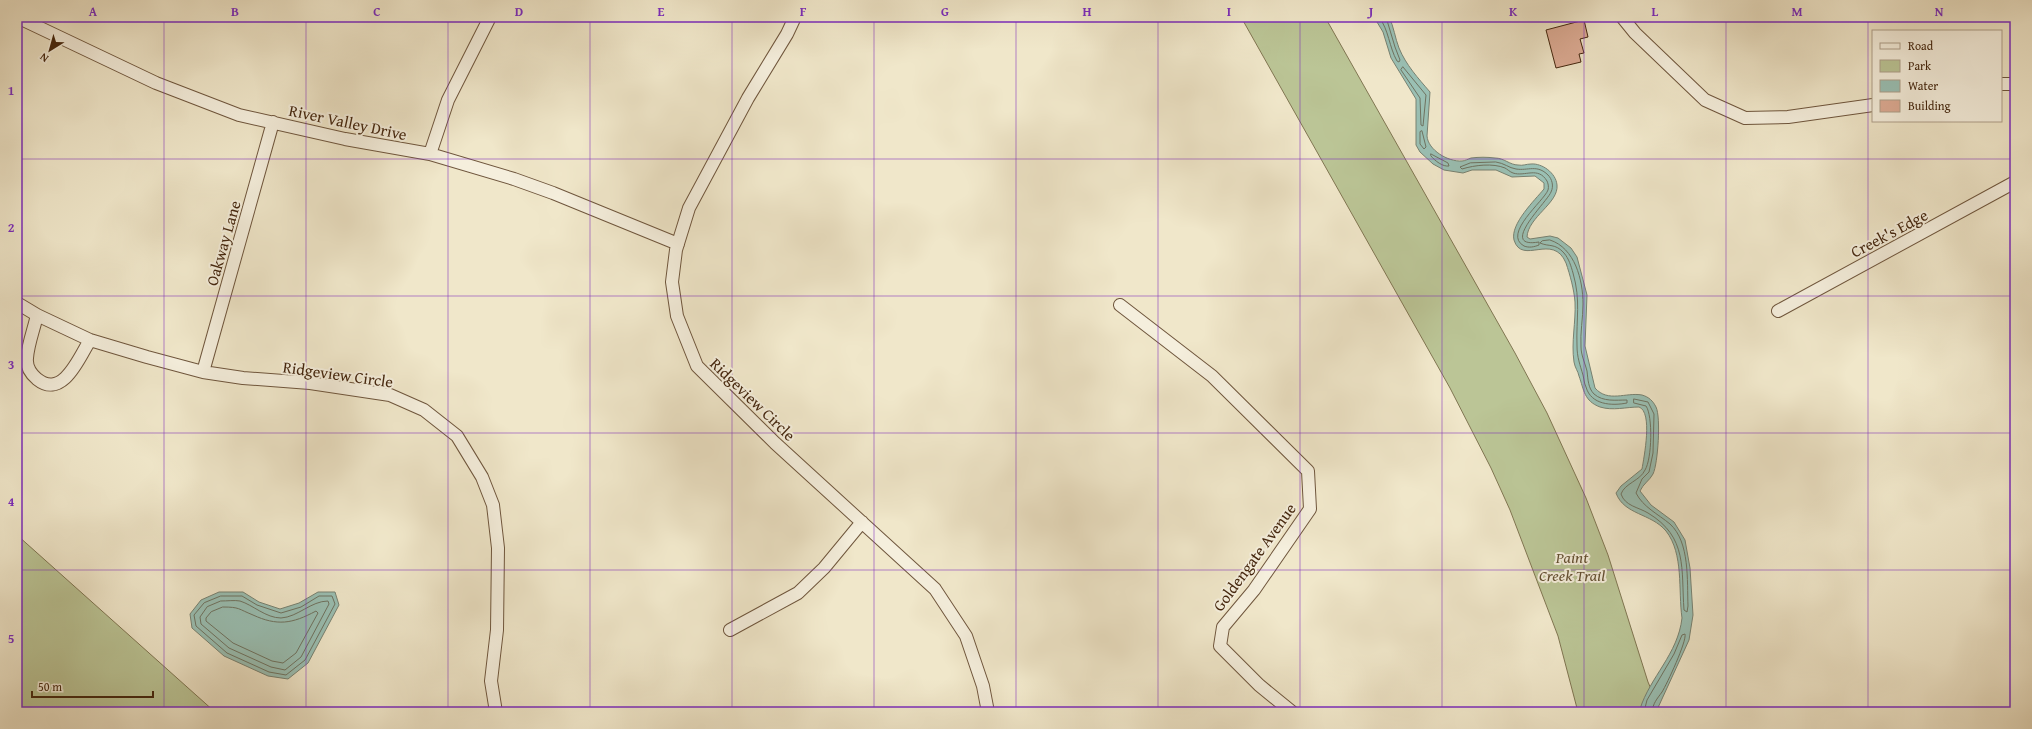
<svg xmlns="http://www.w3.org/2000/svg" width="2032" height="729" font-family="'Gentium Book Plus',serif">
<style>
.green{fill:#bbc596;stroke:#807652}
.water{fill:#9ac0b4;stroke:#788272}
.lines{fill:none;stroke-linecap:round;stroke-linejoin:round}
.shore{stroke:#6f7361;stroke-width:1}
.building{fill:#dcab94;stroke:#44260e}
.minor-casing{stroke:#6f563d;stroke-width:14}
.minor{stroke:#f5efdd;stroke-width:12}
.grid{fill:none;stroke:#7b2cbf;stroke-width:1;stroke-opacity:0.55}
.labels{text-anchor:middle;stroke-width:4;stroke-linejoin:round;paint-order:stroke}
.street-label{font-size:16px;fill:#44260e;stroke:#f5efdd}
.park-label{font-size:16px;font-style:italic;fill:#624e30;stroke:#f5efdd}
.neatline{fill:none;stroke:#7b2cbf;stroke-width:1.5}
.grid-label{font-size:13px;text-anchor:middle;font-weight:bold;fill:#7b2cbf}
</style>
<rect width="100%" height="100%" fill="#f0e7ca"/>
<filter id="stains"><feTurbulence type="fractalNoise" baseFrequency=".005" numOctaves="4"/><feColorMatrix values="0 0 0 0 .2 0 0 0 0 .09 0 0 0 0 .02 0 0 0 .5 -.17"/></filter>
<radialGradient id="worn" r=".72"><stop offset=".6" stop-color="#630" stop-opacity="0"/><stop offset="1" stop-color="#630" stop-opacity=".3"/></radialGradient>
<path class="green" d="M1241,17H1325L1515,353L1547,413L1586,498L1608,555L1648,682L1661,712H1578L1558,636L1510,510L1491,468L1450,388Z
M17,535L215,712H17Z"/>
<path class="water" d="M1374,17H1389C1394,27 1395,38 1399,48C1406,65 1418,78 1430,92L1427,136C1428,150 1448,162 1462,161C1465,161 1468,159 1471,158C1479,157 1487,157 1495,158C1504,158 1510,165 1518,165C1523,166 1526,164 1531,164C1542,163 1556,173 1557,185C1559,203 1528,217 1527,237L1530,239L1550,236L1558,238L1571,248L1577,257L1587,295L1585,346L1595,388C1608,403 1626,392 1642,395C1649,397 1653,401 1656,407C1661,417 1658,464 1653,474C1650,480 1643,484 1640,491L1651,505L1674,522L1685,540L1690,568L1693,615L1689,640L1656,712H1640V709C1650,677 1678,654 1682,618C1678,590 1684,554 1666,531C1651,513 1624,515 1616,493L1621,486L1642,469C1644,457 1653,412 1639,407C1626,407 1613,411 1600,407C1584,401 1584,390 1579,376C1578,371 1575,368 1574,362C1571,342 1576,322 1575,302C1574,289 1570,275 1566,263C1553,232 1522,266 1514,240C1510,224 1535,200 1544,189V183L1535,176L1512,177L1496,170H1472L1463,173L1444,170L1433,164L1420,152L1416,145V99L1391,58L1383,32Z
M219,592H243L259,602L280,609L299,603L318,592H335L339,605L308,663L288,679L268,676L224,656L192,628L190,614L201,600Z"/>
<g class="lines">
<path class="shore" d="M1379,17C1389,30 1389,47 1397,61L1399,62L1400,60L1395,47L1386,17
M1403,67L1426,95L1423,126L1421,125L1420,98L1401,70Z
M1422,131L1426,147L1424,149L1420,144V132Z
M1431,154L1448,163L1449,166C1443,167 1435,161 1431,156Z
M1496,162C1504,163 1509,168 1516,169C1528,171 1537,164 1548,175C1552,179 1554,186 1551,192C1548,201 1497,249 1539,242V245C1534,247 1529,248 1524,246C1502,234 1544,201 1548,190C1549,187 1548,183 1547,181C1538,166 1525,177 1513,173C1510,172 1507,169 1505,168C1493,163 1475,165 1462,169L1460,167L1470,163Z
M1550,240C1575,248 1583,280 1583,304C1583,318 1580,333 1581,347C1581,355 1585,363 1587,371C1588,379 1588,388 1594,394C1603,402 1616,400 1627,400V403C1612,406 1591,405 1586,387C1584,383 1584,379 1583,375C1580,365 1577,357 1577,346C1576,318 1581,301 1573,273C1571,266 1569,259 1564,253C1555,243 1549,247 1540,243L1542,241Z
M1634,399L1648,402L1654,414L1653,453L1649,472L1642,479L1636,493C1643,507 1658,514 1670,524C1690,542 1687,581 1688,606L1687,612L1684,610C1681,569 1688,537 1648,513C1638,507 1625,506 1621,494C1625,483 1640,481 1645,470C1652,459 1653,416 1646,406L1634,403Z
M221,596H242L257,605L281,613L301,607L319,596H332L335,604L305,660L286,675L269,672L227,653L196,626L194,615L204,603Z
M221,601C227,601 235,600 240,601C253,605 266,618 281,618C298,617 311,601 328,601L329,604L301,657L285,670L271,667L229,648L201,624L200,617L207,607Z
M223,607C240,607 238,609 253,615C277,626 292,624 316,611L318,613L296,653L283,663L272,661L233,643L206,621V618L211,612Z
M1644,712L1647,700L1674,654L1682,635L1685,634C1687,641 1667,684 1662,692C1657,699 1653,703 1652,712"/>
</g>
<path class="building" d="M1584,20L1588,37L1580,39L1584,53L1579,54L1581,62L1556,68L1546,30Z"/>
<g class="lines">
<g class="minor-casing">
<path id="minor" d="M17,17L156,83L239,115L345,139L430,154L514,179L553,193L678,244
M795,17L787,34L748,98L689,208L676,250L672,282L677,316L697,366L775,443L935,589L966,636L983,686L988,712
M1622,17L1635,33L1705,100L1745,118L1788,117L1873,105
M2001,84H2015
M430,154L448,100L490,17
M17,303L37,315L90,340L147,357L203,372L243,378L310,383L390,395L424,410L457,436L482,477L493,505L498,548L497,630L491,681L496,712
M1120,305L1212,376L1308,471L1310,509L1254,590L1223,627L1220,646L1259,685L1292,712
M1778,311L2015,182
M37,315C34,329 28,344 27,358C26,367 30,373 37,379C63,400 80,356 90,340
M203,372L273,122
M730,630L798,593L824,568L862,522"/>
</g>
<use href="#minor" class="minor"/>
</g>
<path class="grid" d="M164,17V712M306,17V712M448,17V712M590,17V712M732,17V712M874,17V712M1016,17V712M1158,17V712M1300,17V712M1442,17V712M1584,17V712M1726,17V712M1868,17V712M17,159H2015M17,296H2015M17,433H2015M17,570H2015"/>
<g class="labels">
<g class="street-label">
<text transform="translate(348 122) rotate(12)" y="6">River Valley Drive</text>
<text transform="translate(1889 233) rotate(-28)" y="6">Creek's Edge</text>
<text transform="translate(223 243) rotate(-74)" y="6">Oakway Lane</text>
<text transform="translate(338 374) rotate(8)" y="6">Ridgeview Circle</text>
<text transform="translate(753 399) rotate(44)" y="6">Ridgeview Circle</text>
<text transform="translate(1254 557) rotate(-54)" y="6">Goldengate Avenue</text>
</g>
<g class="park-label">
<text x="1572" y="563">Paint<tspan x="1572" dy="18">Creek Trail</tspan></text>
</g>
</g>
<rect width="2032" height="729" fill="none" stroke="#f0e7ca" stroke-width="44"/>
<rect x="1872" y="30" width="130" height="92" fill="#f5efdd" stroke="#ae9f8a"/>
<rect x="1880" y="43" width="20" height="6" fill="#f5efdd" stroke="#ae9f8a"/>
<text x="1908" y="50" font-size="12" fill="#44260e">Road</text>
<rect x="1880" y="60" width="20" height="12" fill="#bbc596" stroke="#ae9f8a"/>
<text x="1908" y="70" font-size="12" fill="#44260e">Park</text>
<rect x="1880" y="80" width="20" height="12" fill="#9ac0b4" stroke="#ae9f8a"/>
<text x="1908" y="90" font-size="12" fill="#44260e">Water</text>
<rect x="1880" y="100" width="20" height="12" fill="#dcab94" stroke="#ae9f8a"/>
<text x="1908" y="110" font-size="12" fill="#44260e">Building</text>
<g transform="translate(50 50) rotate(217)" stroke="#f5efdd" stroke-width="3" paint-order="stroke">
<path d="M0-3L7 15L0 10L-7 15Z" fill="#44260e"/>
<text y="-6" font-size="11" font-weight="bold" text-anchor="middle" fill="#44260e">N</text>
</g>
<path d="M32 691v6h121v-6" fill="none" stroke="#44260e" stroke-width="2"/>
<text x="38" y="691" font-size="12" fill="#44260e" stroke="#f5efdd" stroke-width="3" paint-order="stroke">50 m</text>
<rect x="22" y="22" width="1988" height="685" class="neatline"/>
<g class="grid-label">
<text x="93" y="16">A</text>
<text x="235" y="16">B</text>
<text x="377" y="16">C</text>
<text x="519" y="16">D</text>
<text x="661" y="16">E</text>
<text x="803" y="16">F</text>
<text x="945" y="16">G</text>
<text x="1087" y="16">H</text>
<text x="1229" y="16">I</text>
<text x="1371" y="16">J</text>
<text x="1513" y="16">K</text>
<text x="1655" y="16">L</text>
<text x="1797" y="16">M</text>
<text x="1939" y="16">N</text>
<text x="11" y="95">1</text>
<text x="11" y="232">2</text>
<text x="11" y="369">3</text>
<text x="11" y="506">4</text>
<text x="11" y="643">5</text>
</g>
<rect width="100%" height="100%" filter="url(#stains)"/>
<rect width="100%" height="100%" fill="url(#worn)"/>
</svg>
